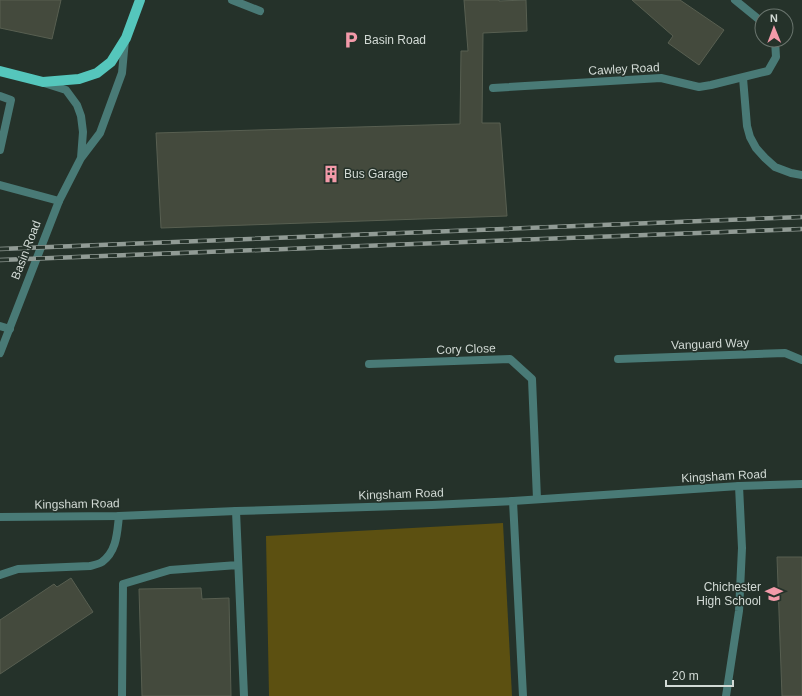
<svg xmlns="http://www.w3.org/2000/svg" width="802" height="696" font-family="Arial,sans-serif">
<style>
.green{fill:#5c5011}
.building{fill:#444a3d;stroke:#585f51}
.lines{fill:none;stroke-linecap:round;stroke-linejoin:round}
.service{stroke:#497a76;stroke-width:8}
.minor{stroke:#497a76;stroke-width:8}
.tertiary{stroke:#497a76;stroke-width:8}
.primary{stroke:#55c6bc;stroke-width:10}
.rail-casing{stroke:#919b95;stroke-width:4.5}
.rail{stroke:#25322a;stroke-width:3;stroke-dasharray:9;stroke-linecap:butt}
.labels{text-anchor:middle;stroke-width:3;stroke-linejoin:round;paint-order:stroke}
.poi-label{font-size:12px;fill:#d2dad5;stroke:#25322a;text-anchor:start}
.street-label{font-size:12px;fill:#d2dad5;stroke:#25322a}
</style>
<rect width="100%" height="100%" fill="#25322a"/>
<path class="green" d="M503,523L512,696H269L266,536Z"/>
<path class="building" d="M0,0H61L52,39L0,28Z
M464,0H499V1L526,0L527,31L483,33L482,123H500L507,216L161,228L156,133L460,124L461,51H468Z
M632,0H680L724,30L699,65L668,43L673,36Z
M777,557H802V696H782Z
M71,578L93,612L0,674V620L54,584L57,587Z
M201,588L202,599L229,598L231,696H142L139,589Z"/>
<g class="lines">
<path class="service" d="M232,0L260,11
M743,78L747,126L750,137L756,148L765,158L775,167L791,173L802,175
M0,96L11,100L0,150
M0,185L59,201
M0,326L10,329
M513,501L523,696
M236,511L244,696
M0,575L18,569L90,566C94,565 99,564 102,562C117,551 117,533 119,516
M122,696L123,584L170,570L238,565
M726,696L739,611L742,548L739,486"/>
<path class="minor" d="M735,0L762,22
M493,88L661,78L699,87L711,85L768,71L776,57L775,40
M618,359L785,353L802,360
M369,364L510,359L532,379L537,499"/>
<path class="tertiary" d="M44,83L66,90L77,105L81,116L83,132L81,158
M0,353L59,201L81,158L100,133L122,73L125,40
M0,517L119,516L236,511L432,505L513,501L739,486L802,484"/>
<path class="primary" d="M0,71L43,82L79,79L97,73L111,62L126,38L140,0"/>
<g class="rail-casing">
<path id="rail" d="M0,249L802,217
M0,260L802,229"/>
</g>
<use href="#rail" class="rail"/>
</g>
<defs>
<g id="parking-bare" transform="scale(1.38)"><path d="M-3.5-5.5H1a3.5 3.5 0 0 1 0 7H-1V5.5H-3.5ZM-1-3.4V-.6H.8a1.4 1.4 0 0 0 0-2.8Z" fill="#f39aa9" stroke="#25322a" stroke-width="2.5" paint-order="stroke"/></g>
<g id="building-bare" transform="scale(1.38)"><path d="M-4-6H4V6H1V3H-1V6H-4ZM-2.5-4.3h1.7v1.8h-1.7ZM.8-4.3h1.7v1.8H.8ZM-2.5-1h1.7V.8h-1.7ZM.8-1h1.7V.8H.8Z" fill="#f39aa9" stroke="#25322a" stroke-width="2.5" paint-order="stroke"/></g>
<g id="school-bare" transform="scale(1.38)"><path d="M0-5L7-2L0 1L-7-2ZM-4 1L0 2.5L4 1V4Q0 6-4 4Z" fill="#f39aa9" stroke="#25322a" stroke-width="2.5" paint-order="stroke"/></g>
</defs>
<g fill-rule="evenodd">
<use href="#parking-bare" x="351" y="40"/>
<use href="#building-bare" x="331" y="174"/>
<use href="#school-bare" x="774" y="594"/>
</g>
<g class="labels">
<g class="poi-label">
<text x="364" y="44">Basin Road</text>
<text x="344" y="178">Bus Garage</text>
<text x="761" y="591" text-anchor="end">Chichester<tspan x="761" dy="14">High School</tspan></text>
</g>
<g class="street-label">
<text transform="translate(624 69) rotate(-3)" y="4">Cawley Road</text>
<text transform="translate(26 250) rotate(-69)" y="4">Basin Road</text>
<text transform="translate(710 344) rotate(-2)" y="4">Vanguard Way</text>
<text transform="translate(466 349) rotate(-2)" y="4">Cory Close</text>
<text transform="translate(724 476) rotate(-3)" y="4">Kingsham Road</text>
<text transform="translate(401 494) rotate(-2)" y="4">Kingsham Road</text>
<text transform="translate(77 504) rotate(-1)" y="4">Kingsham Road</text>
</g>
</g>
<g transform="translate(774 28) rotate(359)"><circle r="19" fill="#25322a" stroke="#6a756e"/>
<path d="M0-3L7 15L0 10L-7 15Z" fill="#f39aa9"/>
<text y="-6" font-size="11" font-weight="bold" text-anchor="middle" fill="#d2dad5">N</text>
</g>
<path d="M666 680v6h67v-6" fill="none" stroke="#d2dad5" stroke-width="2"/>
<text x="672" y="680" font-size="12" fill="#d2dad5" stroke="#25322a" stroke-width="3" paint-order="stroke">20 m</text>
</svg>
